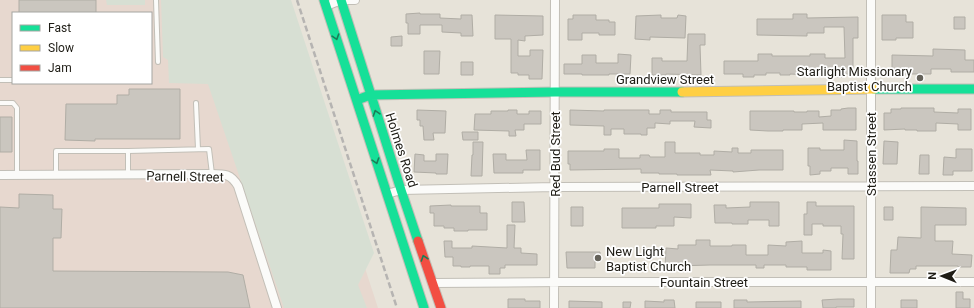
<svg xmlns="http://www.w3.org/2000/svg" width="974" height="308" font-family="Roboto,sans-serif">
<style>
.industrial{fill:#e7d8cf;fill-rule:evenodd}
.green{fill:#d7dfd3}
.building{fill:#cac6bf;stroke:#b0ada5}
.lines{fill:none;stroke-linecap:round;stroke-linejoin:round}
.lane-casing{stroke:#c2bfb7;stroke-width:6}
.street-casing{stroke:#c2bfb7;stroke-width:10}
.fast-casing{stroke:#c2bfb7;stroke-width:11}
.slow-casing{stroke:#c2bfb7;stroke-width:11}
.jam-casing{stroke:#c2bfb7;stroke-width:11}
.lane{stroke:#fbfbf9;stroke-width:4}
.street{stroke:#fbfbf9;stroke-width:8}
.fast{stroke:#16e098;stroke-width:9}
.slow{stroke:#ffcf43;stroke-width:9}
.jam{stroke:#f24e42;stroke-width:9}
.rail{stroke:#b6b4b2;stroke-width:2.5;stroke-dasharray:6 3;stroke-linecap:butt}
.oneway{stroke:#1a7e57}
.poi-dot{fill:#65625a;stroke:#fff;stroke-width:1.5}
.labels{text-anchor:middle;stroke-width:3.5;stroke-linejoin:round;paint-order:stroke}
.poi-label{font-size:13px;fill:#1f1d16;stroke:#fff;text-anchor:end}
.street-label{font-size:13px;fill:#1f1d16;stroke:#fff}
</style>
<rect width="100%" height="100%" fill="#e7e3d9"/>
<path class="industrial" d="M0,0H278L378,308H0ZM13,13H151V83H13Z"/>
<path class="green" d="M106,0H145V5H107Z
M161,0H291L374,253L358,285L367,308H284L208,84L169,83L168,60L163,57Z"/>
<path class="building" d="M19,0H96V13H19Z
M420,13V14H440V18L461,19V15H472L473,36H461V33L442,32V25H420V34H408V23H406V14Z
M793,14H807V18L858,17V38H853V74H842V77H832V76H810V75L790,74V75H780V73H766V75H754V77H743V74H724V61H758V54H772V56H810V54H825V58H845L844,27H824V33H807V36L757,35V19H793Z
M495,15L543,16V35L525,36V41L518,40V56H530V50H543L542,79H529V75H518V73H511V39H495Z
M573,15H596V20H609V22H615V35H599V33H582V40H568V19H573Z
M661,15V18H677L678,15L686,16L685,38L650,37V40L635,39L636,16Z
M882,15H906V22H913V38H896V40H882Z
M954,17H965V29H954Z
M688,34H705V45H700L701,75L666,74V75H652V58H662V61H687Z
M402,36V46H391V37Z
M933,49L965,50V60H974V72H951V69H931V74H892V55L933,56Z
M424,51H440L439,74H424Z
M618,54L631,55L630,74H609V75H582V74H564V64H582V55H596V63H618Z
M461,62H473V75H461Z
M129,89H180V139H95V141L65,140L66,104H117V95H129Z
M848,108H856V130H823V123L802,124V130H783V131H768L750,130V111H794V112H807V111H819V117L831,116V110H841V109Z
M901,108H934V112L958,113V109H971V130H958V124L936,123V131H917V130H905V129L884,130V113H891V109H901Z
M417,110L446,111L445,133H433L434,140H424L423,126H420V120H417Z
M508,110H517V114H529V111H541V124H524V130H515L516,136H509V131L474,130L475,114H491V111H508Z
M570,110L604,111V110H649V114H660V110H671V112H707V120H711V128L694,127L695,121H670V124L655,123V128H647V135H641V134H624V129H611V135H604V126L570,125Z
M0,117H12V152H0Z
M462,132H478V140H463Z
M844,140L857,141V161H858V174H848V168H831V171H820V174L810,175V166H808V148H820V150H844Z
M884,141L898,142L897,164H883Z
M473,142H483L482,176H471L472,155H473Z
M665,142H675V153H700V155H714V151L732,152V148H738V153H751V150H783V170H759L733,172V171L710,170L711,175H677V174H659V173H641V169L570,170V164H568V151H604V149H619V158H640V155H649L650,157H665Z
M956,149H972V171H953V175H943L944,157L956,158Z
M526,150H540V170H523V173H494L493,154H506V160H527Z
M415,154L424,155V161H436V154H448L447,174H436V173L414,172Z
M920,155H929V174H919Z
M19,194L53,195V209H62L61,238H53V271L228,272L243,275L250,308H0V207L19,208Z
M512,202H524L525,222H512Z
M750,202H779V226H769V220H748V224H732V223H715L714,205H726V208L750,207Z
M807,202H816V206H854V259H842L843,234H841V226H823V224H812V235H804V214H807Z
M659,204H691V218L674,217V226H656V228H622V208H659Z
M451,205V206H480V213H487V230H468V231H454V228H444V226H434V213H430V206Z
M571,207H583V226H571Z
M884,207H893V220H884Z
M921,207L966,208V225H935V241H953L952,254L972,255L971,267H958V266H916V269H910L909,273H890L891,250H897L898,237L921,238Z
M507,225H515L514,248H521V253L537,254V265H505V268H500V274H489V266H470V267H461V266H453V257H445L444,241H452V248H472V246L507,248Z
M696,240H710V246H732V245H746V255H768V245L786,246V242L802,241V253H823V250L831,251V270H807V267H786V265H764V268H756V265H710L675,266V268H665L666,248L678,249V245H696Z
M566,252H600V261H595V268H567Z
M956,292H963V299H970V308H956Z
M508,299H525V301H540V308H508Z
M838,299H854V307H836V308H823L822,300Z
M664,300H674L675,308H645V301L664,302Z
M734,300H747V302L801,301V308H734Z
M901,300H917V308H901Z
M569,301L602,302V308H569Z
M623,302H631L630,308H623Z
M696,302H721V308H696Z"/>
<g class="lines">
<g class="lane-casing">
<path id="lane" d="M156,0L158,62
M0,80H13
M0,103H13L17,108V175
M196,103L198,149
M56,174V151H128L209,149L212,174
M128,174V151"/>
</g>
<g class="street-casing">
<path id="street" d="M871,0V308
M326,6L341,0H355
M0,175L212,174C225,174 231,174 238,186L277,308
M387,194L401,190L554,187L974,186
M433,283L562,282H974
M554,308L555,0"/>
</g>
<g class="fast-casing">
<path id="fast" d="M324,0L424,308
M341,0L401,190L418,241
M874,89H974
M357,100L370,95L555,92H682"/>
</g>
<g class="slow-casing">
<path id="slow" d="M682,92L874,89"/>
</g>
<g class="jam-casing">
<path id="jam" d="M418,241L441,308"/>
</g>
<use href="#lane" class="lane"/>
<use href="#street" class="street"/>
<use href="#fast" class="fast"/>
<use href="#slow" class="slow"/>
<use href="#jam" class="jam"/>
<path class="rail" d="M297,0L397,308"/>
</g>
<defs><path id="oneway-chevron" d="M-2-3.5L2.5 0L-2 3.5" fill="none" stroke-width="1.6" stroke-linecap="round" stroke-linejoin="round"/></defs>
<g class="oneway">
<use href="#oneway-chevron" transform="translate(336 37) rotate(72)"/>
<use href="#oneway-chevron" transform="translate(376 113) rotate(-108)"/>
<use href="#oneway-chevron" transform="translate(376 161) rotate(72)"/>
<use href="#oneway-chevron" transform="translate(424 258) rotate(-109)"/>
</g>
<g class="poi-dot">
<circle cx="920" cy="78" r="4"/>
<circle cx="598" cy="258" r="4"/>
</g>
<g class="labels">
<g class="poi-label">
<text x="912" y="76">Starlight Missionary<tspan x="912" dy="15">Baptist Church</tspan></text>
<text x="606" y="256" text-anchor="start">New Light<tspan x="606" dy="15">Baptist Church</tspan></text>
</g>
<g class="street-label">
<text x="665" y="84">Grandview Street</text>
<text transform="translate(402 150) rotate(72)" y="5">Holmes Road</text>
<text transform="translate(555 154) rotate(-90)" y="5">Red Bud Street</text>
<text transform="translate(871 154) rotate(-90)" y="5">Stassen Street</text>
<text transform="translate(185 176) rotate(1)" y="5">Parnell Street</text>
<text x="680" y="192">Parnell Street</text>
<text x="704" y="287">Fountain Street</text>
</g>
</g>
<rect x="12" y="12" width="140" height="72" fill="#ffffff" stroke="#a5a5a2"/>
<rect x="20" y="25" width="20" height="6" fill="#16e098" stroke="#a5a5a2"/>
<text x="48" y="32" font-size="12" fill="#1f1d16">Fast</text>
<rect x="20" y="45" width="20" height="6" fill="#ffcf43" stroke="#a5a5a2"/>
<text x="48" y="52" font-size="12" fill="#1f1d16">Slow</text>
<rect x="20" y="65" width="20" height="6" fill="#f24e42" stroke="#a5a5a2"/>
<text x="48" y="72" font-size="12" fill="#1f1d16">Jam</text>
<g transform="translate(942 276) rotate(271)" stroke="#ffffff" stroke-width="3" paint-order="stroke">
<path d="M0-3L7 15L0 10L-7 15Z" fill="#1f1d16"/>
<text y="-6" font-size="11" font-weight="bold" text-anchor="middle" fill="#1f1d16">N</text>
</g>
</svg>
